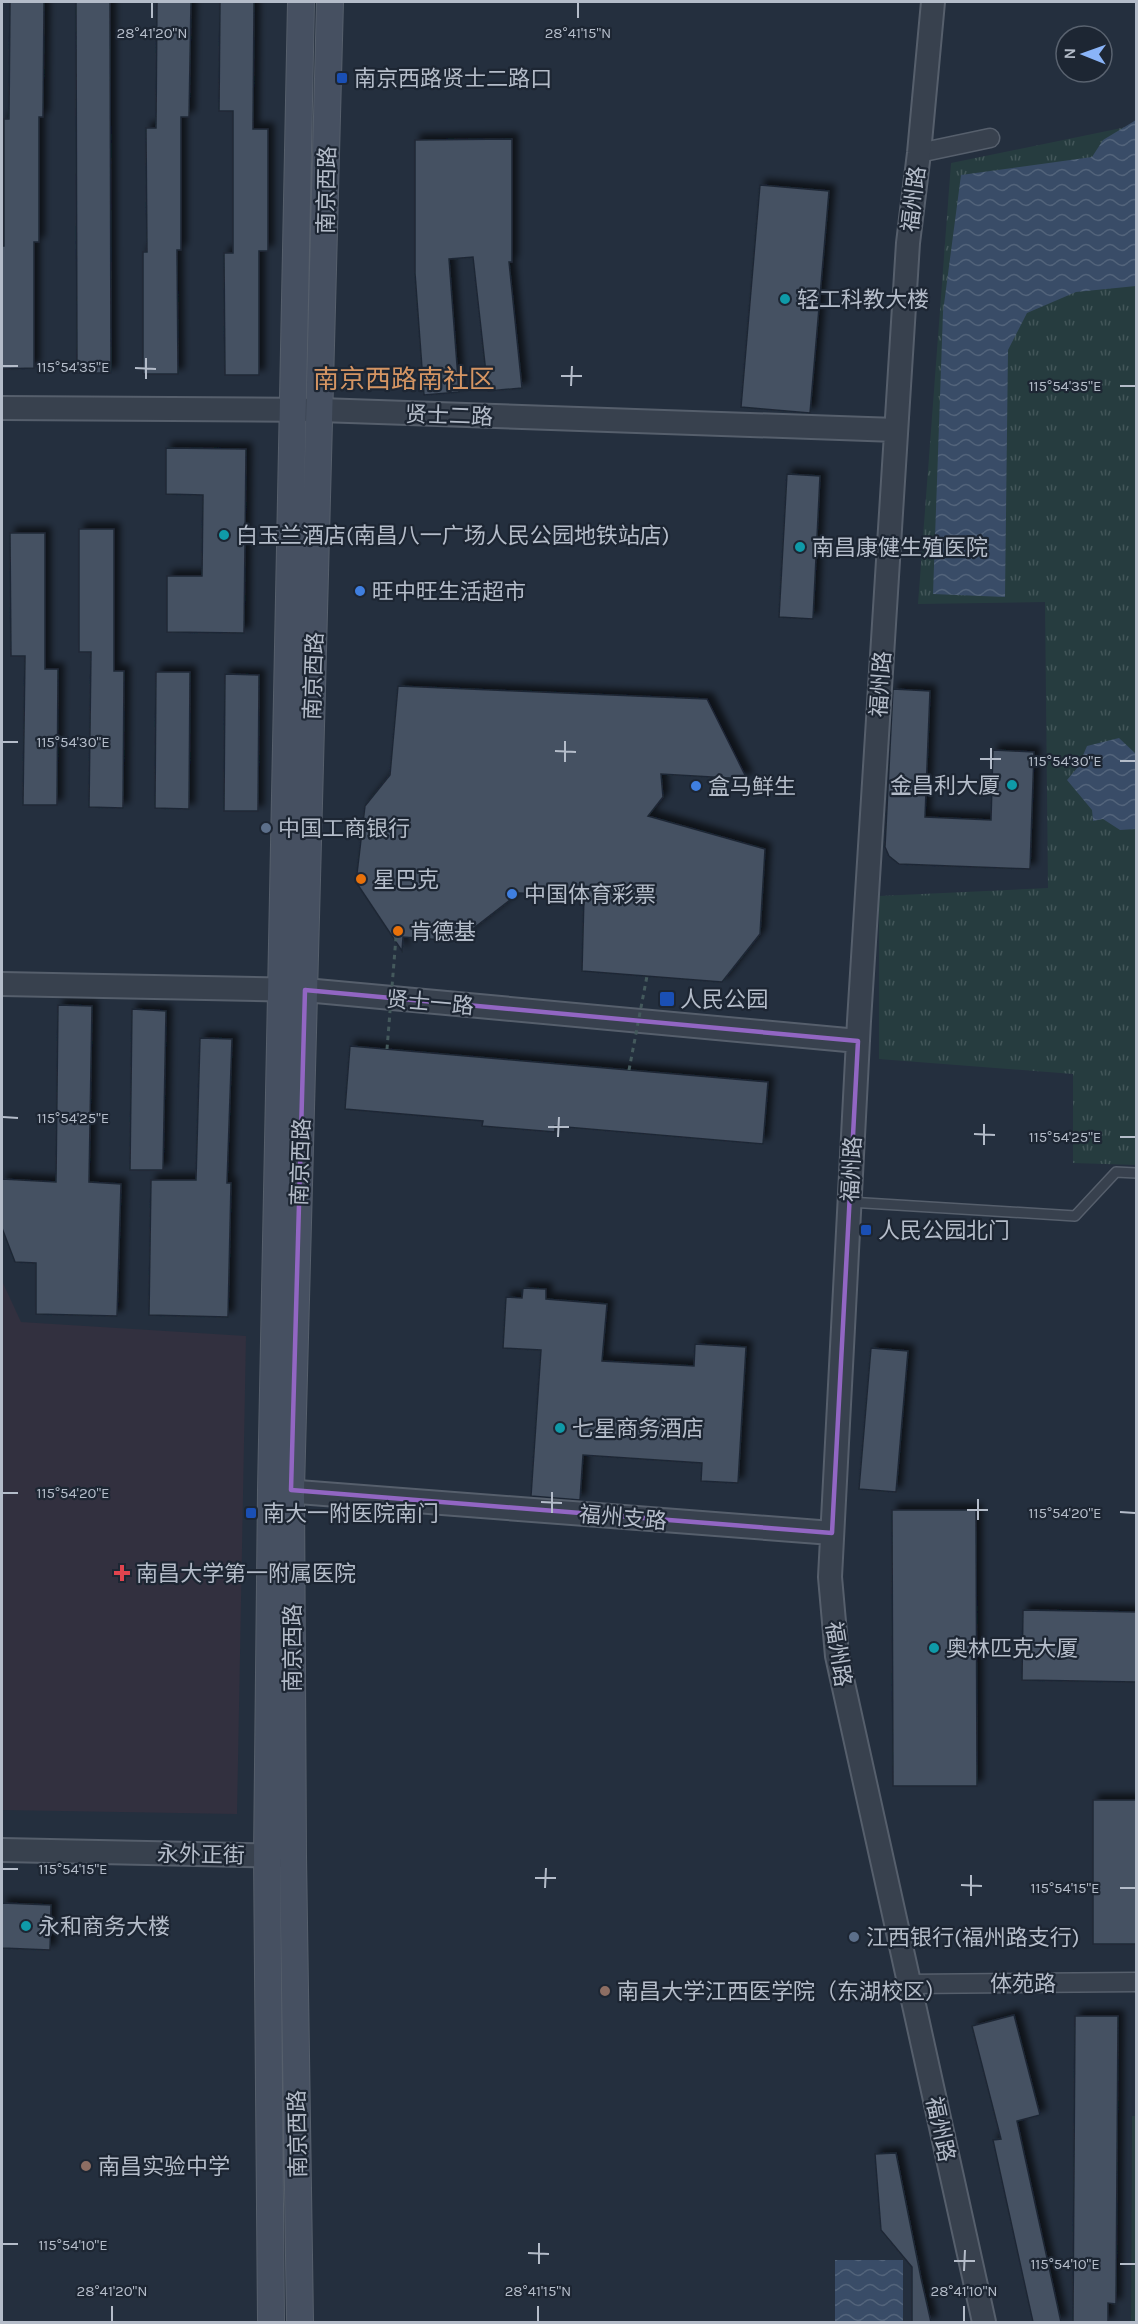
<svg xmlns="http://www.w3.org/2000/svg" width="1138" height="2324" font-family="Karla,'Noto Sans SC',sans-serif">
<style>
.medical{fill:#32303f}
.grass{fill:#263c3f}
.park{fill:url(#park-tufts)}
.water{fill:url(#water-waves)}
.building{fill:#455162;stroke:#1f2835;stroke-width:1.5;filter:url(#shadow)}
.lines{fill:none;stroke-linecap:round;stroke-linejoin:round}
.service-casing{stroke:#565f6c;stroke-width:12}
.minor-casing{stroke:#565f6c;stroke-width:21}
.tertiary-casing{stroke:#565f6c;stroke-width:26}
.secondary-casing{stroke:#565f6c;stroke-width:28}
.service{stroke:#38414e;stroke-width:9}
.minor{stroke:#38414e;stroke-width:18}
.tertiary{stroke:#38414e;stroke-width:22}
.secondary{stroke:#465061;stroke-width:26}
.path-bridge{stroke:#44595c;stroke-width:3;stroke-dasharray:4.5 4.5;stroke-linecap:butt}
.marked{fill:none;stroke:#9266c3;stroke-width:4.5;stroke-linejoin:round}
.ticks{fill:none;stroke:#b4bcc9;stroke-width:2}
.transit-dot{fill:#1a4fb4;stroke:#1d2633;stroke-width:2}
.culture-dot{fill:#0f9aa8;stroke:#1d2633;stroke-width:2}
.shop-dot{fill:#3f7fe0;stroke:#1d2633;stroke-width:2}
.service-dot{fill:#5c6f8a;stroke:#1d2633;stroke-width:2}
.food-dot{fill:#e8710a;stroke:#1d2633;stroke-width:2}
.health-dot{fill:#e0444e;stroke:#1d2633;stroke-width:2}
.education-dot{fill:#8d6e63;stroke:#1d2633;stroke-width:2}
.labels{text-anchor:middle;stroke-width:4.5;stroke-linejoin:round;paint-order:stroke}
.poi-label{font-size:22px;fill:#b4bcc9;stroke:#1d2633;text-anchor:start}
.street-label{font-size:22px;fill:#b4bcc9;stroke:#1d2633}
.quarter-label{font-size:26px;fill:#d59563;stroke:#1d2633}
.ticks-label{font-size:15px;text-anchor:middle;fill:#b4bcc9;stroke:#1d2633;stroke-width:4.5;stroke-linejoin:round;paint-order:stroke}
</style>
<defs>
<pattern id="park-tufts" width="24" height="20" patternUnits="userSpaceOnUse" patternTransform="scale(1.5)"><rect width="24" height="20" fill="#263c3f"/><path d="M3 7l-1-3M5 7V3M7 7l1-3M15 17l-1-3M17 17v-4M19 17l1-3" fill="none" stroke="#435659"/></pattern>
<pattern id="water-waves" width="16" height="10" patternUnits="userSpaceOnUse" patternTransform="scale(1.5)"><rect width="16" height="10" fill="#394c67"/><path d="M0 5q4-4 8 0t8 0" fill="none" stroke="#53647b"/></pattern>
<filter id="shadow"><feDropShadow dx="5.5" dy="-5.5" stdDeviation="3" flood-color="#0009"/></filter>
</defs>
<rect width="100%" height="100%" fill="#242f3e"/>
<path class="medical" d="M2,1281L21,1322L246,1336L237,1814L2,1810Z"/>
<path class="grass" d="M1132,2116H1136V2322H1131Z"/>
<path class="park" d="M1136,125V1165L1073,1163V1074L879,1059V896L1048,888L1045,602L918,604L951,163Z"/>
<path class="water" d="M1136,120V286L1076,292L1027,313L1008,350L1005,597L933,594L943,312L961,175L1092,157L1103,140Z
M1119,738L1136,754V829L1120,830L1103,819L1093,821L1092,810L1067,780L1078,767L1087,746Z
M835,2260H903V2322H835Z"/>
<path class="building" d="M10,2H44L43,117H39V242H34V368L2,369V246H4V119H9Z
M76,2H110L111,373H77Z
M157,2H191L189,117H181V250H177L178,374H143V252H147L146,128H156Z
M220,2H254L253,129H268V251H259V375H225L224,253H233V111H219Z
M512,139V262H509L522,388L488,391L473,257L449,259L459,392L424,395L415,273V140Z
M760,185L829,191L810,413L741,407Z
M166,448L246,449L244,633L167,632V576H202L203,495L166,494Z
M787,474L820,476L813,619L779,617Z
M79,529H114V671H124L123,808L89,807L91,652H79Z
M10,533H45V669H58L57,805H23L25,656H11Z
M156,672H190L189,809L155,808Z
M225,674L259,675L258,811H224Z
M398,686L707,699L747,779L661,774L663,797L648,816L765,849L760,934L722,982L582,971L584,896L519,893L457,941L403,937L402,951L356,882L365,806L390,775Z
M893,689L930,691L925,817L991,820L993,750L1034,752L1030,869L899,864L889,856L885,847Z
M58,1005L92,1006L89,1182L121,1184L117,1316L36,1314V1263L15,1262L2,1228V1179L56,1182Z
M132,1009L166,1011L163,1170H130Z
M200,1038L232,1039L227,1183H231L228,1317L149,1315L151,1180H196Z
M350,1046L768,1082L763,1144L555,1126V1132L482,1126L483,1121L345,1109Z
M523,1288L546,1289V1299L607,1304L602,1361L694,1366L695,1344L746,1347L738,1483L701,1481L702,1463L583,1455L580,1500L531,1496L541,1350L503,1348L506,1297L522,1298Z
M871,1348L908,1351L896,1492L859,1489Z
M892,1510H976L977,1786H893Z
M1023,1610L1137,1612V1682L1022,1680Z
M1093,1800H1137V1944H1093Z
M2,1903L51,1905L50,1950L2,1948Z
M1014,2015L1040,2115L1017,2121L1061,2322H1033L993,2140L1001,2139L972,2026Z
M1075,2016H1118L1116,2304L1108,2303V2322H1073Z
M896,2153L921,2278L931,2322H912V2267L881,2230L875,2154Z"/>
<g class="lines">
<g class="service-casing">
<path id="service" d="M849,1202L1075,1216L1116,1172L1136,1173"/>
</g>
<g class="minor-casing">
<path id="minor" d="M919,153L990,138
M909,1984L1136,1982"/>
</g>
<g class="tertiary-casing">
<path id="tertiary" d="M933,2L919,153L908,243L859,1021L830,1577L837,1656L984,2322
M2,408L320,410L896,430
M2,984L305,990L858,1041
M272,1490L832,1533
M2,1850L286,1856"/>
</g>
<g class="secondary-casing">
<path id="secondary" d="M271,2322L267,1856L271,1490L301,2
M300,2322L293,1856L291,1490L330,2"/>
</g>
<use href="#service" class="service"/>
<use href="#minor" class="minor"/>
<use href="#tertiary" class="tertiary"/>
<use href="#secondary" class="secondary"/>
<path class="path-bridge" d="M387,1049L396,937
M629,1070L647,976"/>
</g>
<path class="marked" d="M305,990L858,1041L832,1533L291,1490Z"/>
<path class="ticks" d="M152,18V3M578,18V3M3,366H18M135,368L156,369M561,376H582M146,379V358M571,386L572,366M1120,386H1135M3,742H18M555,751L576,752M980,759H1001M1120,761H1135M565,762V741M991,769V748M3,1117L18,1118M548,1127H569M974,1134L995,1135M558,1137L559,1117M1120,1137H1135M984,1145V1124M3,1493H18M541,1502L562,1503M967,1510H988M1120,1512L1135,1513M552,1513V1492M978,1520V1499M3,1869H18M535,1878H556M961,1885L982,1886M545,1888L546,1868M1120,1888H1135M971,1896V1875M3,2244H18M528,2253L549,2254M954,2261H975M539,2264V2243M1120,2264H1135M964,2271L965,2250M112,2321V2306M538,2321V2306M964,2321V2306"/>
<g class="transit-dot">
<rect x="336" y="72" width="12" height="12" rx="3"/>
<rect x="659" y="991" width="16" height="16" rx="3"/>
<rect x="860" y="1224" width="12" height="12" rx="3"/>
<rect x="245" y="1507" width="12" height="12" rx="3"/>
</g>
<g class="culture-dot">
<circle cx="785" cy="299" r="6"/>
<circle cx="224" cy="535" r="6"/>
<circle cx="800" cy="547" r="6"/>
<circle cx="1012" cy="785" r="6"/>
<circle cx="560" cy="1428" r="6"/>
<circle cx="934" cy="1648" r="6"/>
<circle cx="26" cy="1926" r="6"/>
</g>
<g class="shop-dot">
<circle cx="360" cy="591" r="6"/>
<circle cx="696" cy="786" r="6"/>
<circle cx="512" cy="894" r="6"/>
</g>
<g class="service-dot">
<circle cx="266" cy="828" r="6"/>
<circle cx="854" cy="1937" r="6"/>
</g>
<g class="food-dot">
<circle cx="361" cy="879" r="6"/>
<circle cx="398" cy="931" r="6"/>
</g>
<path class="health-dot" d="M119 1564h6v6h6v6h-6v6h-6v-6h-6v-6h6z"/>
<g class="education-dot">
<circle cx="605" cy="1991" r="6"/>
<circle cx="86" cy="2166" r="6"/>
</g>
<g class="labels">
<g class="poi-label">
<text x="354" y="86">南京西路贤士二路口</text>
<text x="797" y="307">轻工科教大楼</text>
<text x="236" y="543">白玉兰酒店(南昌八一广场人民公园地铁站店)</text>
<text x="812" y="555">南昌康健生殖医院</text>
<text x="372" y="599">旺中旺生活超市</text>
<text x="1000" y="793" text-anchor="end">金昌利大厦</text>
<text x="708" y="794">盒马鲜生</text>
<text x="278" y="836">中国工商银行</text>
<text x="373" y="887">星巴克</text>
<text x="524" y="902">中国体育彩票</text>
<text x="410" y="939">肯德基</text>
<text x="680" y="1007">人民公园</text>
<text x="878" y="1238">人民公园北门</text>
<text x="572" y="1436">七星商务酒店</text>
<text x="263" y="1521">南大一附医院南门</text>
<text x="136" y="1581">南昌大学第一附属医院</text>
<text x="946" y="1656">奥林匹克大厦</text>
<text x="38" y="1934">永和商务大楼</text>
<text x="866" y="1945">江西银行(福州路支行)</text>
<text x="617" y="1999">南昌大学江西医学院（东湖校区）</text>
<text x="98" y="2174">南昌实验中学</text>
</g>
<g class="street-label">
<text transform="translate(326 190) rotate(-89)" y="8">南京西路</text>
<text transform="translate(913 199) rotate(-83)" y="8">福州路</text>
<text transform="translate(449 415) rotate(2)" y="8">贤士二路</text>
<text transform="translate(313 676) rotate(-88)" y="8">南京西路</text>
<text transform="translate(880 684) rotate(-86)" y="8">福州路</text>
<text transform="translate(430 1002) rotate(5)" y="8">贤士一路</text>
<text transform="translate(300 1162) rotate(-88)" y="8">南京西路</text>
<text transform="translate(851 1169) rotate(-87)" y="8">福州路</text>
<text transform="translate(623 1517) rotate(5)" y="8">福州支路</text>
<text transform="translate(292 1648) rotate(-90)" y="8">南京西路</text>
<text transform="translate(839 1654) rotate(81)" y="8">福州路</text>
<text transform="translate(201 1854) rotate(1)" y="8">永外正街</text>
<text x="1023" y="1991">体苑路</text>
<text transform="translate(941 2129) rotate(78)" y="8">福州路</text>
<text transform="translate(297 2134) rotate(-91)" y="8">南京西路</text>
</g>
<g class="quarter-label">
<text x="404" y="388">南京西路南社区</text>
</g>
</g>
<g class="ticks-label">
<text x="152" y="38">28°41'20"N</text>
<text x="578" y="38">28°41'15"N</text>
<text x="73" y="372">115°54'35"E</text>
<text x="1065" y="391">115°54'35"E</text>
<text x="73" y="747">115°54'30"E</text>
<text x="1065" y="766">115°54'30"E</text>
<text x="73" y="1123">115°54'25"E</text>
<text x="1065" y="1142">115°54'25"E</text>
<text x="73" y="1498">115°54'20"E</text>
<text x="1065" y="1518">115°54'20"E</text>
<text x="73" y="1874">115°54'15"E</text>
<text x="1065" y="1893">115°54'15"E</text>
<text x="73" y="2250">115°54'10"E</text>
<text x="1065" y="2269">115°54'10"E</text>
<text x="112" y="2296">28°41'20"N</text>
<text x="538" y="2296">28°41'15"N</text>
<text x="964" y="2296">28°41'10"N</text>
</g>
<rect width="1138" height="2324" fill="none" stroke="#b4bcc9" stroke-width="6"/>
<g transform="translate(1084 54) rotate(271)"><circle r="28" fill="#1d2633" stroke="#59626f" stroke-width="1.5"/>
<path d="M0-4.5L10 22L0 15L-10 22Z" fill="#8ab4f8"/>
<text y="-9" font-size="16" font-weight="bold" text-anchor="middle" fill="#b4bcc9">N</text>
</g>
</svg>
